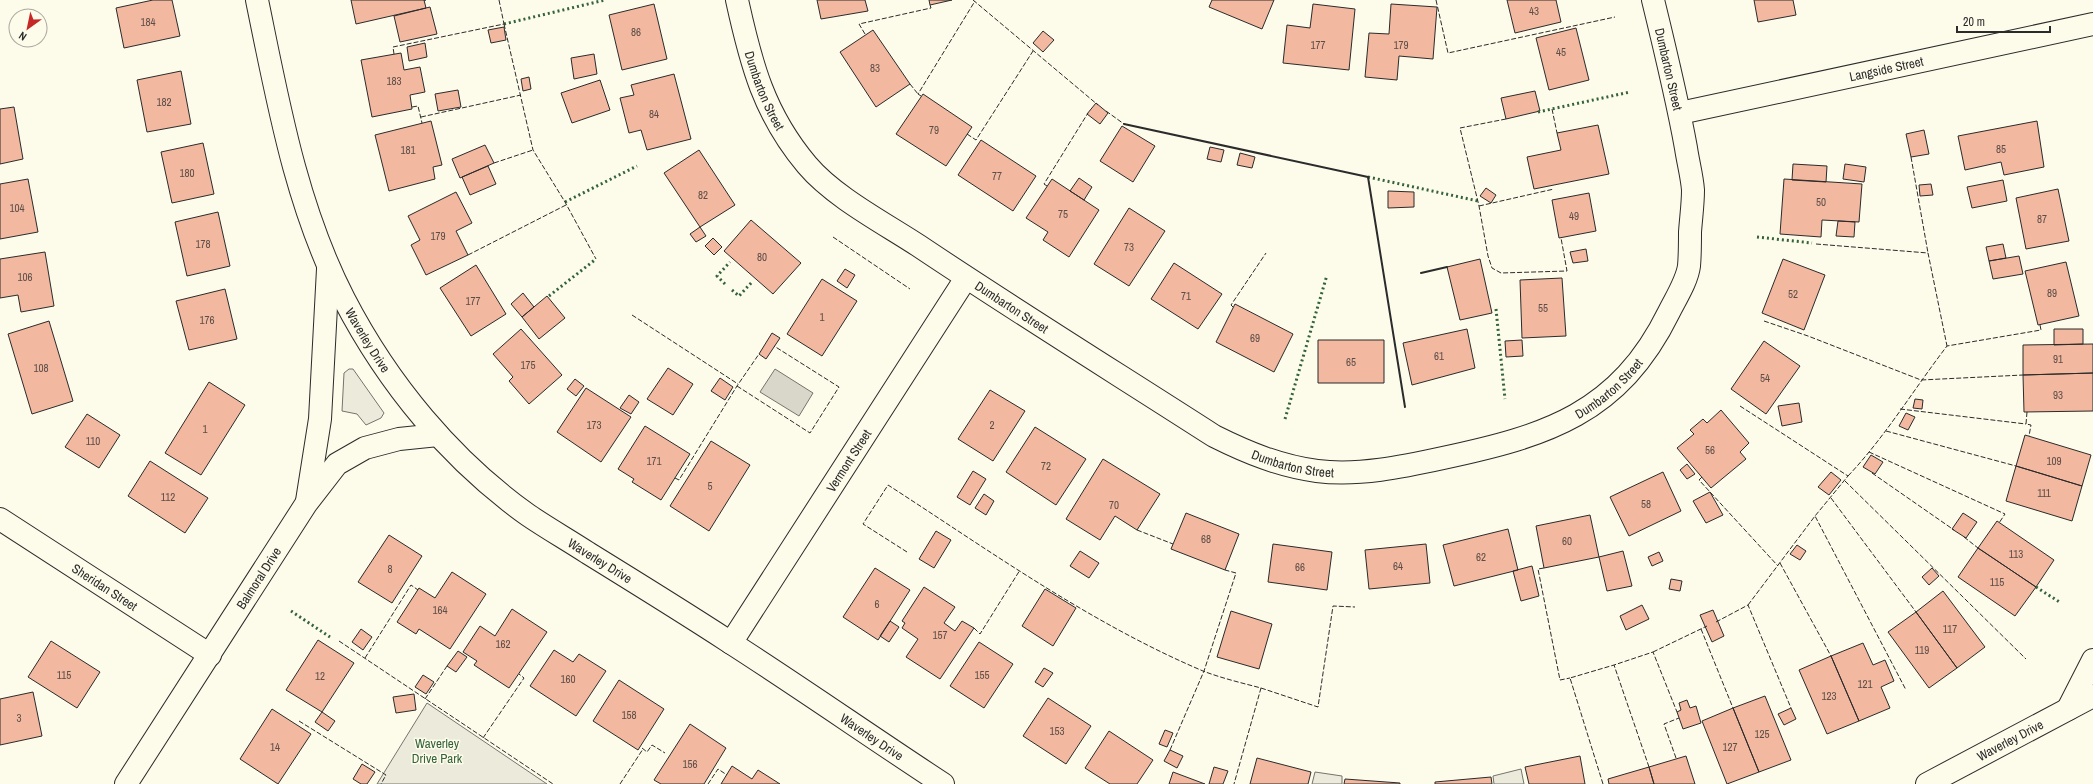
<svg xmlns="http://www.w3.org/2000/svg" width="2093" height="784" font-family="'Archivo Narrow',sans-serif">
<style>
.green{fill:#ecebdb;stroke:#74746e}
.parking{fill:#eceadb;stroke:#74746e}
.water{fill:#d8d7c9;stroke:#74746e}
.building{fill:#f2b8a0;stroke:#2b2b2b}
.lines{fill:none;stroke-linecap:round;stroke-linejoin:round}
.minor-casing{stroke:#2b2b2b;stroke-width:24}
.minor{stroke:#fdfbea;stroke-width:22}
.hedge{stroke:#34623c;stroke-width:3;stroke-dasharray:2 3;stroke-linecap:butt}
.fence{stroke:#2b2b2b;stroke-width:1;stroke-dasharray:5 2;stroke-linecap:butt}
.wall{stroke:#2b2b2b;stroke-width:2}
.labels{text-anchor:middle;stroke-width:3;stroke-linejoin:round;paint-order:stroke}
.number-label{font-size:11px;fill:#5d4e48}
.street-label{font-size:13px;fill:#2b2b2b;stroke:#fdfbea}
.park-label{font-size:13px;fill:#34623c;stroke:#fdfbea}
</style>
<rect width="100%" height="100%" fill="#fdfbea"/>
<path class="green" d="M349,369H353L384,413L381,418L366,425L357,414L342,411L344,373Z
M427,703L547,784H377Z"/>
<path class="parking" d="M1521,769L1524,784H1494L1493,776Z
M1315,772L1342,776V784H1312Z"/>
<path class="water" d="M775,369L813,393L799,416L760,392Z"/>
<path class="building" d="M153,0H172L180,36L124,48L116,8Z
M351,0H426H424L426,8L356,24Z
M817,0H865L868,11L821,19Z
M929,0H952L930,5Z
M1212,0H1274L1262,29L1209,7Z
M1507,0H1556L1561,22L1515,33Z
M1754,0H1793L1796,15L1758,22Z
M654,4L667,59L622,70L609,15Z
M1313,4L1355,9L1349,70L1283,63L1287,25L1310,28Z
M1391,4L1437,7L1433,59L1399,56L1397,80L1365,77L1369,33L1389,34Z
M430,7L437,34L400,42L394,16Z
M504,27L506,40L491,43L488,30Z
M1576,28L1589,80L1549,90L1536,38Z
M873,30L910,84L876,107L840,52Z
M1043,31L1054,40L1043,52L1033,43Z
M425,43L427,57L409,61L407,47Z
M401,53L404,70L420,67L425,92L410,95L412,109L372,117L361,60Z
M594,54L597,74L574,79L571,58Z
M181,71L191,124L147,132L137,80Z
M674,74L691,139L647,150L641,130L629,133L620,98L634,95L631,85Z
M529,77L531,89L523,91L521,79Z
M600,80L610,110L572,123L561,93Z
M458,90L461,107L438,111L435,94Z
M1535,91L1540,111L1506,119L1501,98Z
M923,94L972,127L946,166L896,134Z
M1096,103L1108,113L1100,124L1087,114Z
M14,107L23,159L0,164V109Z
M431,121L442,165L433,167L435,179L389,191L375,135Z
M2037,121L2044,167L2004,175L2001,162L1965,170L1958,136Z
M1598,125L1609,174L1534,189L1527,157L1561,150L1557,133Z
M1122,126L1155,146L1133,182L1100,161Z
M1924,130L1929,154L1911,157L1906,134Z
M981,140L1036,176L1013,211L958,175Z
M203,143L214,194L172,203L161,152Z
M485,145L494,163L460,178L452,159Z
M1210,147L1224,150L1221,162L1207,159Z
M699,150L735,205L700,227L664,173Z
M1240,153L1255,157L1252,168L1237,165Z
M1793,164L1827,166L1826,182L1792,180Z
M1845,164L1866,167L1864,182L1843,179Z
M488,166L496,184L470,195L462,177Z
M1079,178L1092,187L1084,200L1070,191Z
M28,179L38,232L0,239V184Z
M1052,179L1099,210L1069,257L1043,240L1048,232L1026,218Z
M1784,179L1862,184L1859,222L1822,220L1821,237L1780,234Z
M2003,180L2007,201L1972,208L1967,187Z
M1931,184L1933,195L1920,196L1919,185Z
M1486,188L1496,195L1491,203L1480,196Z
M2058,189L2069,241L2026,249L2016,198Z
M1388,191L1414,192V207L1388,208Z
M456,192L472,223L456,231L468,255L426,275L411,245L420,240L408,216Z
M1589,193L1596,231L1559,238L1552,200Z
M1129,208L1165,231L1129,286L1094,264Z
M218,212L230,266L187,276L175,222Z
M751,220L801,263L773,294L724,251Z
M1838,221L1855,222L1854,237L1836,236Z
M700,227L706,236L696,242L690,234Z
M713,238L722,247L714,255L705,246Z
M2003,244L2006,258L1989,261L1986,247Z
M1586,249L1588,261L1573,263L1570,252Z
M45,252L54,306L21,312L18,295L0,298V259Z
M2019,256L2023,274L1993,279L1989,261Z
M1480,259L1492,313L1460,320L1447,267Z
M1783,259L1825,275L1804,330L1762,313Z
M2066,262L2079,316L2038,325L2025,271Z
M1174,263L1222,294L1198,329L1151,299Z
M476,265L506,314L471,336L440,288Z
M845,269L855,275L847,288L837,281Z
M1562,278L1566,336L1522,338L1520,280Z
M822,279L857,301L822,356L787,334Z
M225,289L237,339L189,350L176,301Z
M523,293L534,307L522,317L511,304Z
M547,296L565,318L539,339L522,317Z
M1235,304L1293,334L1274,372L1216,342Z
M49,321L73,401L32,414L8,334Z
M521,329L562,375L529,404L509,381L513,377L493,354Z
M1467,329L1475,368L1412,385L1403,343Z
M2054,329H2083V344L2054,345Z
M772,333L780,338L766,359L759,354Z
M1318,340H1384V383H1318Z
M1522,340L1523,356L1506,357L1505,341Z
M1764,341L1800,366L1766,414L1731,389Z
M2093,344V373L2023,375V345Z
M668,368L693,384L673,415L647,399Z
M2093,373V411L2024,412L2023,375Z
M720,378L733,387L725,400L711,391Z
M575,379L584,386L576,396L567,389Z
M209,382L245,405L201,475L165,453Z
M586,388L631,417L601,462L557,432Z
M990,390L1025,411L993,461L958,439Z
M629,395L639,402L631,414L620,408Z
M1915,399L1923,400L1922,409L1913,408Z
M1799,403L1802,422L1782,426L1778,406Z
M1721,410L1749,443L1740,452L1746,459L1711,488L1677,448L1694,434L1690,430L1703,419L1707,423Z
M1906,413L1915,417L1908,430L1899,426Z
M87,414L120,435L99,468L65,447Z
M645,426L690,454L661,500L632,482L634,479L618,469Z
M1035,427L1086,459L1056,505L1006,472Z
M2025,435L2091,455L2082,486L2016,466Z
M711,441L750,465L709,531L670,506Z
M1871,455L1883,462L1875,474L1863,467Z
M1103,459L1160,494L1137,530L1115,516L1100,540L1066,519Z
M150,461L208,498L185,533L128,496Z
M1687,464L1695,474L1687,479L1680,470Z
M2016,466L2082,486L2072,521L2006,501Z
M973,471L986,479L970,505L957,497Z
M1663,472L1681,511L1629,536L1610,497Z
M1831,472L1841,480L1829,495L1818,487Z
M1710,492L1723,515L1706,523L1693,501Z
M984,494L994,501L986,515L975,508Z
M1186,513L1239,534L1225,570L1171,549Z
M1963,513L1977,522L1966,538L1952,529Z
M1590,515L1599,557L1544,568L1536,526Z
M1997,521L2054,560L2036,587L1978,548Z
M1508,529L1518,570L1454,586L1443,545Z
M936,531L951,540L934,568L919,559Z
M389,535L422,556L392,603L358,582Z
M1273,544L1332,552L1327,590L1268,582Z
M1426,544L1430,583L1369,589L1365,550Z
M1797,545L1806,551L1800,560L1790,554Z
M1978,548L2036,587L2015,616L1958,577Z
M1080,551L1099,563L1089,578L1070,566Z
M1623,551L1632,586L1607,591L1599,557Z
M1659,552L1663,561L1652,566L1648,557Z
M1532,566L1539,596L1521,601L1513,571Z
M875,568L910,590L878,640L843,617Z
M1932,568L1939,576L1929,585L1922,577Z
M452,572L486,594L450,649L419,629L416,634L397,622L419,588L435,598Z
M1671,579L1682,581L1680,591L1669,589Z
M924,587L955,607L944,623L955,631L962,621L974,628L940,679L906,657L918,639L902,628L905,623L902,621Z
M1045,589L1076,608L1053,646L1022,626Z
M1943,591L1985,647L1957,668L1916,612Z
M1642,605L1649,619L1626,630L1620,616Z
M512,609L547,632L509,688L474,665L477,661L463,652L480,626L495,636Z
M1713,610L1724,636L1712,642L1700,615Z
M1231,611L1272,624L1259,669L1217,657Z
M1916,612L1957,668L1929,688L1888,632Z
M890,621L899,627L889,642L880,636Z
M361,629L372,637L363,650L352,642Z
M318,640L354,663L322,712L286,690Z
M51,641L100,672L77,708L28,677Z
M979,642L1013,664L984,708L950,686Z
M1863,643L1873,665L1885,660L1894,681L1881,687L1890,708L1859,721L1831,656Z
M554,650L573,662L579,654L606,671L576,716L530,686Z
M458,651L467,657L456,672L447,666Z
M1831,656L1859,721L1827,734L1799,670Z
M1044,668L1053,673L1043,687L1035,682Z
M423,675L434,682L426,694L415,687Z
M619,680L664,709L638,750L593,721Z
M33,692L42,736L0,745V699Z
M414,694L416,710L396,713L393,697Z
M1765,696L1791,760L1759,772L1733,708Z
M1048,698L1091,726L1066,764L1023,736Z
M1687,700L1690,708L1696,706L1701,723L1683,729L1677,712L1681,710L1679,703Z
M1733,708L1759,772L1727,784L1702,721Z
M1791,708L1796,719L1784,725L1778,714Z
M272,709L311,734L278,784L240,759Z
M322,712L335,721L328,731L315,722Z
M690,724L726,748L704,784H661L654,780Z
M1165,730L1173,733L1167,747L1159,744Z
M1109,731L1153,760L1137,784H1110L1085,768Z
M1170,750L1183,756L1177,768L1164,761Z
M1580,756L1585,784H1529L1525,767Z
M1686,756L1695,784H1654L1649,767Z
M1257,758L1311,772L1308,784H1250Z
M362,764L375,772L367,784H361L353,779Z
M732,766L752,779L758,770L780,784H721Z
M1214,767L1228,771L1223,784H1209Z
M1649,767L1654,784H1609L1608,779Z
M1173,772L1205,784H1169Z
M1491,777L1492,784H1435V782Z
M1345,779L1400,783V784H1344Z"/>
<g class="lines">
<g class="minor-casing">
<g id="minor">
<path id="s1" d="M257,0C278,102 296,206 344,299C388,384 451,460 528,515C547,528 568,540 588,553C635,582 682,611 728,641C800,687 871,737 943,784"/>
<path id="s2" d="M737,0C751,64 764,114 807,165C834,197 884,223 919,246C1016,311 1116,373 1214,436C1248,453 1280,466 1317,471C1359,476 1402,467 1443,458C1546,436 1619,414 1669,312C1676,298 1687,281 1689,266C1690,255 1690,243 1690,232C1691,218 1693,204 1693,190C1692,176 1688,162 1686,148C1677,98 1665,49 1653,0"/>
<path id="s3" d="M1680,113L2093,24"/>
<path d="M307,501L320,419L328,269"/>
<path id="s4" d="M0,519L210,655"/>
<path id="s5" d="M731,643L966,278"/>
<path d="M2068,709L2093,660"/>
<path id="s6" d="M126,784L306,504L337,464L365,448L399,439L438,435"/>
<path id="s7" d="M1927,784L2093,696"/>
</g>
</g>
<use href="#minor" class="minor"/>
<path class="hedge" d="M504,24L605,0
M1538,112L1630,92
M1368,177L1478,201
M565,202L637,166
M1757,237L1812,243
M725,284L717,276L730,262
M732,290L739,296L752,282
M549,296L596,259
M1496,309L1505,399
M1285,419L1327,275
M2036,587L2061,603
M291,611L330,637"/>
<path class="fence" d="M973,0L1098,105
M1436,0L1448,53L1615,17
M504,24L533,150L565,202L596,259
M865,34L859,24L931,8L930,5
M394,54L393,47L504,24L499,0
M910,84L918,94
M921,96L918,94L975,1
M412,107L418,106L422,123
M1552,109L1557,133
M1106,111L1124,124
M421,117L521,95
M1506,119L1460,128L1479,206L1488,256L1492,268L1501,273L1567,271L1561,238
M967,134L976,140L1033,51
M1911,157L1928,253
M494,163L533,150
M1047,186L1044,184L1088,113
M1479,206L1554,189
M833,237L910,289
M1816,244L1928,253L1947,346
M468,255L566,205
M1233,307L1231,305L1266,253
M632,315L738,384
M1764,321L1808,336L1921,380L2023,375
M737,386L810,433L839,387L774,346
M1740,406L1848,476L1815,516
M1900,409L2026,424
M2027,412L2026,424L2031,425L2029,436
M1886,431L2016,466
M1869,452L2005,514L1999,523
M1872,473L1954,530
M1848,476C1885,437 1914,389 1947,346L2041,330L2040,325
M1702,477L1699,480L1778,566
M675,478L679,480L737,386L759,354
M1845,481L2026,659
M1831,498L1916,612
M1137,530L1173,544
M1964,537L1978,548
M907,552L863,524L888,485C990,551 1090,623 1203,671C1221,678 1242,683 1261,688L1234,784
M1780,563L1831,656
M1544,568L1538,569L1560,680L1570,678
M1748,605L1815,516L1906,690
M1716,622L1748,605L1791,708
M974,628L980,634L1020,570
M1701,629L1733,708
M339,641L553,784
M1653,652L1707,626
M365,658L411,585L418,590
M1261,688L1318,707L1333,606L1355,607
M425,699L447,666
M299,721L386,775L381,784
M483,738L524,678L519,674
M642,748L647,752L652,745L665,753
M1170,750L1204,671L1236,573L1225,570
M1676,758L1664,724L1679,718
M1649,767L1614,665L1653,652L1677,712
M620,784L643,749
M708,784L718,769L727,775
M1603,784L1570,678L1614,665"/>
<path class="wall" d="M1124,124L1368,177L1405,407
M1421,273L1447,267"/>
</g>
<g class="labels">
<g class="number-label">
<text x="1534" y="15">43</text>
<text x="148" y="26">184</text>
<text x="636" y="36">86</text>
<text x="1318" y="49">177</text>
<text x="1401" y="49">179</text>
<text x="1561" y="56">45</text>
<text x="875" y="72">83</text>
<text x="394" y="85">183</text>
<text x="164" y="106">182</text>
<text x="654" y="118">84</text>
<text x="934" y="134">79</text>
<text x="2001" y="153">85</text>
<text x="408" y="154">181</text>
<text x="187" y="177">180</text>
<text x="997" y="180">77</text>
<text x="703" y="199">82</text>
<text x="1821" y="206">50</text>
<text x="17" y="212">104</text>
<text x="1063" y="218">75</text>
<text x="1574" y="220">49</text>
<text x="2042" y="223">87</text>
<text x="438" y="240">179</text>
<text x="203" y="248">178</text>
<text x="1129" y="251">73</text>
<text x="762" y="261">80</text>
<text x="25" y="281">106</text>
<text x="2052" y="297">89</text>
<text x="1793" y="298">52</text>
<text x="1186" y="300">71</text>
<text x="473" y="305">177</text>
<text x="1543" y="312">55</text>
<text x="822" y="321">1</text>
<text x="207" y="324">176</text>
<text x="1255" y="342">69</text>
<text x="1439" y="360">61</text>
<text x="2058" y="363">91</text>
<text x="1351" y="366">65</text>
<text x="528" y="369">175</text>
<text x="41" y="372">108</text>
<text x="1765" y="382">54</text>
<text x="2058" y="399">93</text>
<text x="594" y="429">173</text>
<text x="992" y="429">2</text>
<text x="205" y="433">1</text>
<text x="93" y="445">110</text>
<text x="1710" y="454">56</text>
<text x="654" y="465">171</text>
<text x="2054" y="465">109</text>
<text x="1046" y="470">72</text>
<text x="710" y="490">5</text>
<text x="2044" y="497">111</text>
<text x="168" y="501">112</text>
<text x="1646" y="508">58</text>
<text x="1114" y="509">70</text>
<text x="1206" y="543">68</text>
<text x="1567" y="545">60</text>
<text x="2016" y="558">113</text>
<text x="1481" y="561">62</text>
<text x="1398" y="570">64</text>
<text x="1300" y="571">66</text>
<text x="390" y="573">8</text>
<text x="1997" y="586">115</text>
<text x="877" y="608">6</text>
<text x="440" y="614">164</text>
<text x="1950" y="633">117</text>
<text x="940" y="639">157</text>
<text x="503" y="648">162</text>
<text x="1922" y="654">119</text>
<text x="64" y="679">115</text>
<text x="982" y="679">155</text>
<text x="320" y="680">12</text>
<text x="568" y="683">160</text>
<text x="1865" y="688">121</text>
<text x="1829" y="700">123</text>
<text x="629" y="719">158</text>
<text x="19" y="722">3</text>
<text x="1057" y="735">153</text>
<text x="1762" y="738">125</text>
<text x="275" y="751">14</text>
<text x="1730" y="751">127</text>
<text x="690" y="768">156</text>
</g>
<g class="street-label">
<text dy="5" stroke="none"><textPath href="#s3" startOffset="211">Langside Street</textPath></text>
<text transform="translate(1669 69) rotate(77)" y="5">Dumbarton Street</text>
<text dy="5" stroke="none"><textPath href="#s2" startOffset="95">Dumbarton Street</textPath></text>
<text dy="5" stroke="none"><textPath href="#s2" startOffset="431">Dumbarton Street</textPath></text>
<text dy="5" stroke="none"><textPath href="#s1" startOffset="360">Waverley Drive</textPath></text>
<text dy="5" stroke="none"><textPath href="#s2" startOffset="1090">Dumbarton Street</textPath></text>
<text dy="5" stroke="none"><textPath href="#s5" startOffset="217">Vermont Street</textPath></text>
<text dy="5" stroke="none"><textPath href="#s2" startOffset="755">Dumbarton Street</textPath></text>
<text dy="5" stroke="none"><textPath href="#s1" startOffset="684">Waverley Drive</textPath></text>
<text dy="5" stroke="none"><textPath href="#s6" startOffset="245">Balmoral Drive</textPath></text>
<text dy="5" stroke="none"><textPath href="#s4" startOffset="125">Sheridan Street</textPath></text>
<text dy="5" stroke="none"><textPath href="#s1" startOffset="1008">Waverley Drive</textPath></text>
<text dy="5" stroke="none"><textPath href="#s7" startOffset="94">Waverley Drive</textPath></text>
</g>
<g class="park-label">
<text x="437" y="748">Waverley<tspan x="437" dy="15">Drive Park</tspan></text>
</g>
</g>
<g transform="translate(28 28) rotate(213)"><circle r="19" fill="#fdfbea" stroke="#a9a89e"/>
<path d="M0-3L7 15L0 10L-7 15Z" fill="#c62828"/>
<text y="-6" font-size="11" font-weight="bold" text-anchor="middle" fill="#2b2b2b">N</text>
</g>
<path d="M1957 26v6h93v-6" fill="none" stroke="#2b2b2b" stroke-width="2"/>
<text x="1963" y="26" font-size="12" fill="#2b2b2b" stroke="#fdfbea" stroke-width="3" paint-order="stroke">20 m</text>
</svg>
